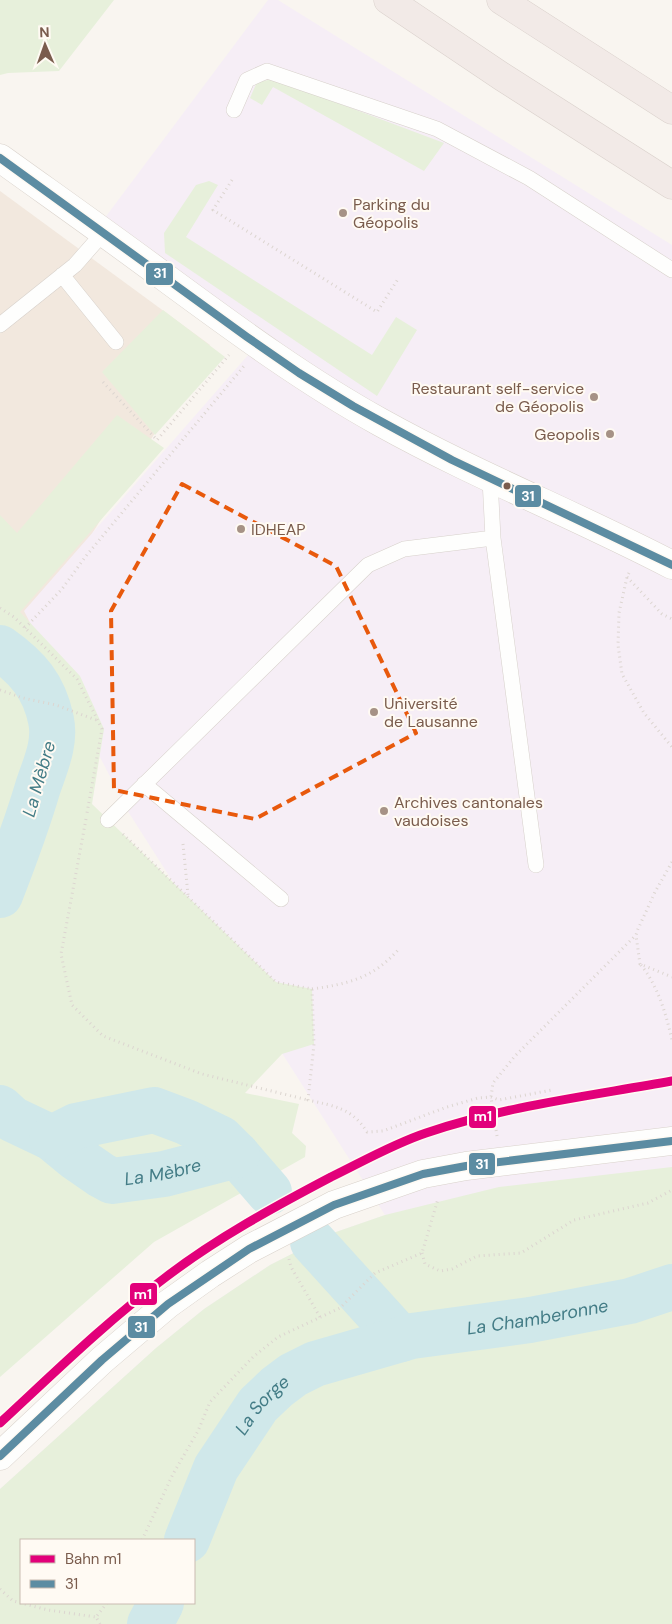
<svg xmlns="http://www.w3.org/2000/svg" width="672" height="1624" font-family="'DM Sans',sans-serif">
<style>
.residential{fill:#f2e8de}
.education{fill:#f6eef6;fill-rule:evenodd}
.green{fill:#e7f0db;fill-rule:evenodd}
.lines{fill:none;stroke-linecap:round;stroke-linejoin:round}
.river{stroke:#d0e8ea;stroke-width:46}
.lane-casing{stroke:#d7d1cb;stroke-width:16}
.secondary-casing{stroke:#d9d2cb;stroke-width:29}
.highway-casing{stroke:#dad1cc;stroke-width:29}
.path{stroke:#dcd5d0;stroke-width:3;stroke-dasharray:1 4;stroke-linecap:butt}
.lane{stroke:#fefefd;stroke-width:15}
.secondary{stroke:#fefefd;stroke-width:28}
.highway{stroke:#f2eae7;stroke-width:28}
.bus-1-casing{stroke:#fffaf3;stroke-width:11}
.bus-1{stroke:#5c8ca2;stroke-width:8}
.rail-1-casing{stroke:#fffaf3;stroke-width:12}
.rail-1{stroke:#e2007a;stroke-width:9}
.marked{fill:none;stroke:#e8590c;stroke-width:4;stroke-dasharray:10 6;stroke-linejoin:round}
.poi-dot{fill:#a69286;stroke:#fffaf3;stroke-width:2}
.bus-dot{fill:#7a5c4d;stroke:#fffaf3;stroke-width:2}
.labels{text-anchor:middle;stroke-width:4;stroke-linejoin:round;paint-order:stroke}
.poi-label{font-size:16px;fill:#7a5c4d;stroke:#fffaf3;text-anchor:start}
.water-label{font-size:18px;font-style:italic;fill:#437c86;stroke:#fffaf3}
.line-badge{stroke:#fffaf3;stroke-width:2}
.badge-label{font-size:14px;text-anchor:middle;font-weight:bold;fill:#fff}
</style>
<rect width="100%" height="100%" fill="#f9f5f0"/>
<path class="residential" d="M0,191L210,345L43,612L0,670Z"/>
<path class="education" d="M268,0H278L672,245V1624H0V1489L156,1348L204,1309L270,1265L333,1233L385,1215L129,813L24,611L256,346L101,223ZM21,1540H194V1603H21Z"/>
<path class="green" d="M0,0H114L59,71L8,73L0,75Z
M274,79L444,143L424,171L273,87L262,105L250,98L257,82Z
M209,181L218,185L186,237L372,355L396,317L417,330L377,396L165,253L164,233L196,185Z
M163,310L225,357L155,435L102,372Z
M117,415L164,448L20,612L80,676L104,729L92,804L276,982L312,989L314,1044L282,1054L245,1093L299,1104L292,1133L306,1146L305,1157L154,1242L0,1377V515L17,533Z
M672,1167V1624H0V1489L156,1348L204,1309L270,1265L333,1233L385,1215L499,1187ZM21,1540H194V1603H21Z"/>
<g class="lines">
<g class="river">
<path d="M0,648C27,667 44,686 51,720C56,743 45,766 38,787C27,824 14,859 0,895"/>
<path id="s1" d="M0,1108L12,1119L52,1138L75,1157L101,1175L112,1181L164,1174L237,1155L269,1192"/>
<path d="M52,1138L76,1126L154,1110L186,1122L221,1139L237,1155"/>
<path d="M313,1242L401,1339"/>
<path id="s2" d="M187,1540L216,1468L258,1405L277,1387L293,1375L315,1364L412,1336L530,1320L630,1301L672,1287"/>
<path d="M150,1624L161,1603"/>
</g>
<g class="lane-casing">
<path id="lane" d="M234,110L247,80L267,71L437,129L529,178L672,270
M62,275L116,342
M0,325L75,265L104,232
M490,479L493,538L536,865
M144,784L281,899
M108,820L368,565L404,549L493,538"/>
</g>
<g class="secondary-casing">
<path id="secondary" d="M0,158C57,199 114,239 170,281C238,331 306,381 380,422C475,475 576,515 672,565
M0,1456L102,1360L168,1304L210,1274L249,1249L334,1205L423,1174L466,1166L672,1141"/>
</g>
<g class="highway-casing">
<path id="highway" d="M388,0L501,76L672,185
M501,0L672,110"/>
</g>
<path class="path" d="M232,180L213,210L377,312L398,279
M103,382L157,440L229,355
M629,573L627,577L619,613L618,645L622,674L644,713L672,747
M627,577L662,614L672,619
M0,608L14,617L77,679L102,729L87,813
M25,628L62,589L86,556L244,366
M0,690L23,698L56,705L96,720
M86,819L61,954L72,1005L103,1036L202,1074L308,1100
M123,834L276,982L312,989L314,1044L308,1100C334,1106 352,1108 367,1132L383,1131L447,1107L478,1098L491,1097L499,1100L552,1090
M183,844L188,895
M672,862L655,892L638,929L636,935L640,964L672,977
M641,965C658,986 666,1014 672,1040
M312,989C348,984 373,978 398,950
M497,1136L491,1097L493,1083L515,1056L636,935
M422,1253L425,1264L440,1271L452,1269L477,1256L521,1253L574,1220L648,1203L672,1190
M289,1259L291,1267L320,1317
M142,1540L173,1474L198,1431L210,1402L253,1357L278,1337L340,1308L375,1273L422,1253L438,1199
M0,1589L13,1601L48,1610L96,1617
M100,1624L96,1617L107,1603"/>
<use href="#lane" class="lane"/>
<use href="#secondary" class="secondary"/>
<use href="#highway" class="highway"/>
<g class="bus-1-casing">
<path id="bus-1" d="M0,158L247,337L299,373L353,406L452,460L672,565
M0,1456L102,1360L168,1304L249,1249L334,1205L423,1174L466,1166L672,1141"/>
</g>
<use href="#bus-1" class="bus-1"/>
<g class="rail-1-casing">
<path id="rail-1" d="M0,1423C54,1373 107,1321 166,1277C217,1238 274,1207 331,1177C362,1162 393,1144 426,1133C506,1106 590,1096 672,1081"/>
</g>
<use href="#rail-1" class="rail-1"/>
</g>
<path class="marked" d="M182,484L336,566L416,733L255,819L114,790L111,611Z"/>
<g class="poi-dot">
<circle cx="343" cy="213" r="5"/>
<circle cx="594" cy="397" r="5"/>
<circle cx="610" cy="434" r="5"/>
<circle cx="241" cy="529" r="5"/>
<circle cx="374" cy="712" r="5"/>
<circle cx="384" cy="811" r="5"/>
</g>
<circle class="bus-dot" cx="507" cy="486" r="4.5"/>
<g class="labels">
<g class="poi-label">
<text x="353" y="210">Parking du<tspan x="353" dy="18">Géopolis</tspan></text>
<text x="584" y="394" text-anchor="end">Restaurant self-service<tspan x="584" dy="18">de Géopolis</tspan></text>
<text x="600" y="440" text-anchor="end">Geopolis</text>
<text x="251" y="535">IDHEAP</text>
<text x="384" y="709">Université<tspan x="384" dy="18">de Lausanne</tspan></text>
<text x="394" y="808">Archives cantonales<tspan x="394" dy="18">vaudoises</tspan></text>
</g>
<g class="water-label">
<text transform="translate(39 779) rotate(-74)" y="6">La Mèbre</text>
<text dy="6" stroke="none"><textPath href="#s1" startOffset="186">La Mèbre</textPath></text>
<text dy="6" stroke="none"><textPath href="#s2" startOffset="452">La Chamberonne</textPath></text>
<text dy="6" stroke="none"><textPath href="#s2" startOffset="156">La Sorge</textPath></text>
</g>
</g>
<g class="line-badge">
<rect x="145" y="262" width="29" height="24" rx="5" fill="#5c8ca2"/>
<rect x="514" y="484" width="28" height="24" rx="5" fill="#5c8ca2"/>
<rect x="468" y="1105" width="29" height="24" rx="5" fill="#e2007a"/>
<rect x="468" y="1152" width="28" height="24" rx="5" fill="#5c8ca2"/>
<rect x="129" y="1282" width="29" height="24" rx="5" fill="#e2007a"/>
<rect x="127" y="1315" width="29" height="24" rx="5" fill="#5c8ca2"/>
</g>
<g class="badge-label">
<text x="160" y="278">31</text>
<text x="528" y="501">31</text>
<text x="483" y="1121">m1</text>
<text x="482" y="1169">31</text>
<text x="143" y="1299">m1</text>
<text x="141" y="1332">31</text>
</g>
<rect x="20" y="1539" width="175" height="65" fill="#fffaf3" stroke="#cabbb1"/>
<rect x="30" y="1555" width="25" height="8" fill="#e2007a" stroke="#cabbb1"/>
<text x="65" y="1564" font-size="15" fill="#7a5c4d">Bahn m1</text>
<rect x="30" y="1580" width="25" height="8" fill="#5c8ca2" stroke="#cabbb1"/>
<text x="65" y="1589" font-size="15" fill="#7a5c4d">31</text>
<g transform="translate(45 45) rotate(358)" stroke="#fffaf3" stroke-width="4" paint-order="stroke">
<path d="M0-4L9 19L0 12L-9 19Z" fill="#7a5c4d"/>
<text y="-8" font-size="14" font-weight="bold" text-anchor="middle" fill="#7a5c4d">N</text>
</g>
</svg>
